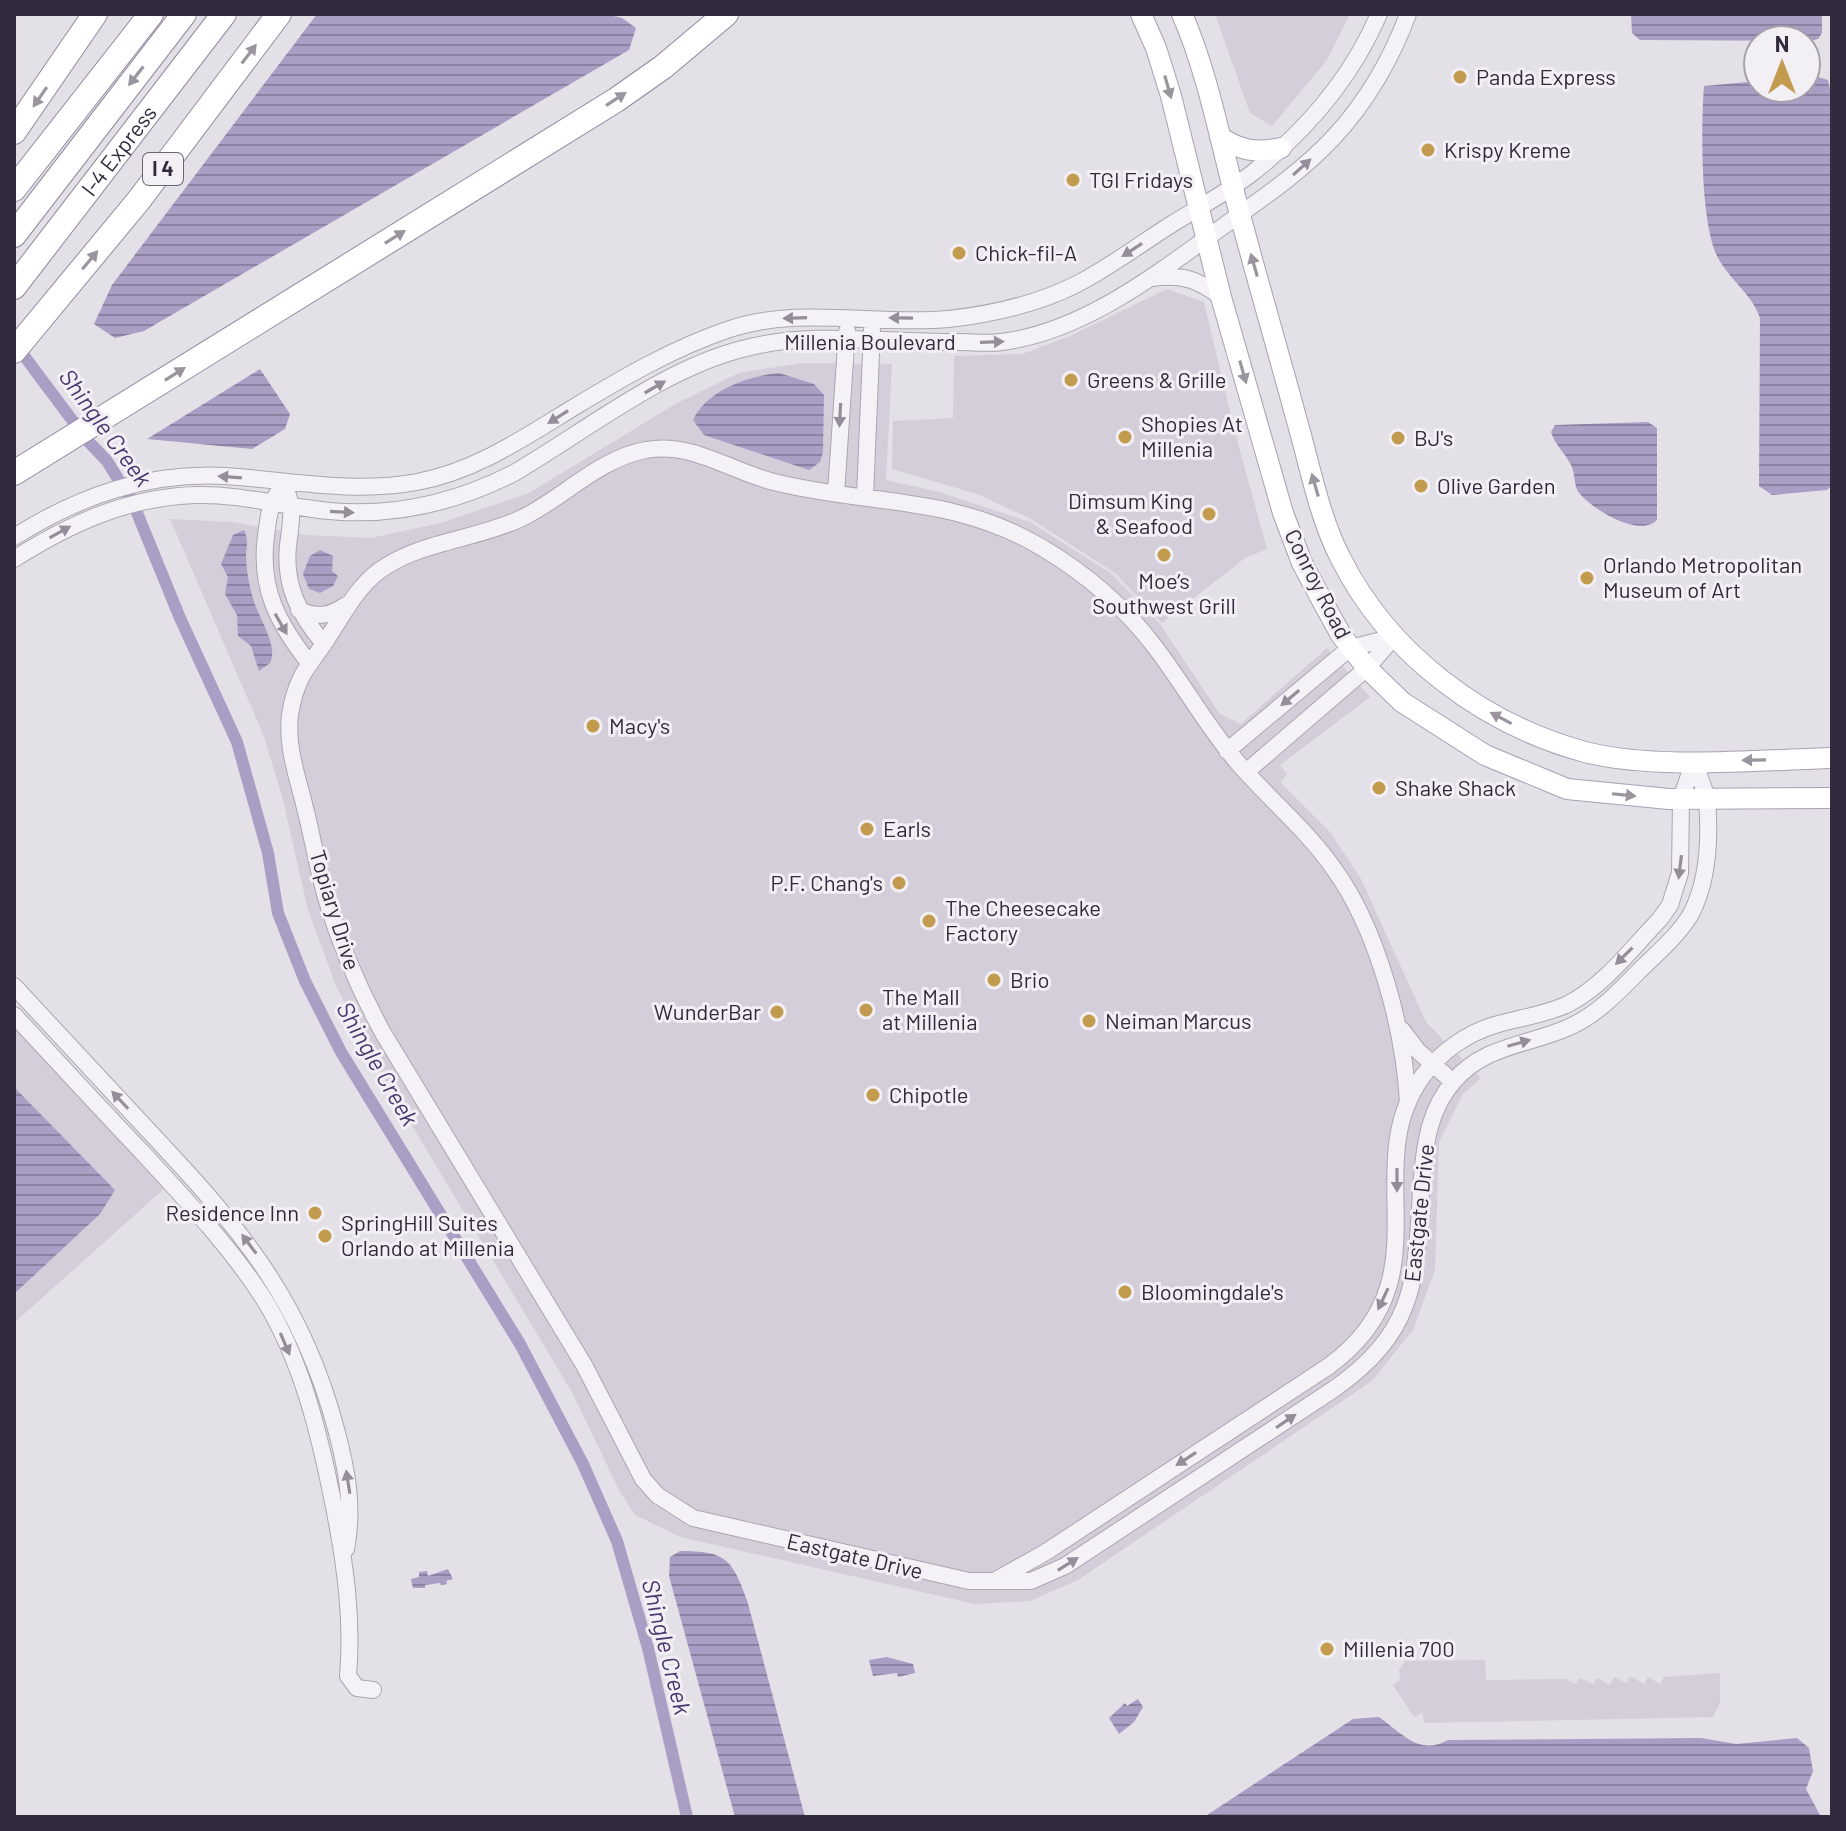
<svg xmlns="http://www.w3.org/2000/svg" width="1846" height="1831" font-family="Barlow,sans-serif">
<style>
.built{fill:#d3ced9}
.water{fill:url(#water-rules)}
.lines{fill:none;stroke-linecap:round;stroke-linejoin:round}
.canal{stroke:#aa9ec5;stroke-width:12}
.minor-casing{stroke:#aba6b2;stroke-width:18}
.major-casing{stroke:#a8a0b2;stroke-width:22}
.highway-casing{stroke:#91899d;stroke-width:26}
.minor{stroke:#f4f2f6;stroke-width:16}
.major{stroke:#fff;stroke-width:20}
.highway{stroke:#fff;stroke-width:24}
.oneway{fill:#99949e}
.oneway2{fill:#948e9a}
.poi-dot{fill:#c29b4f;stroke:#f2eff5;stroke-width:3}
.labels{text-anchor:middle;stroke-width:6;stroke-linejoin:round;paint-order:stroke}
.shield{fill:#f2eff5;stroke:#6c6575;stroke-width:2}
.shield-label{font-size:20px;font-weight:bold;fill:#332a3e}
.poi-label{font-size:22px;fill:#332a3e;stroke:#f2eff5;text-anchor:start}
.street-label{font-size:22px;fill:#332a3e;stroke:#f2eff5}
.water-label{font-size:24px;font-style:italic;fill:#4b386e;stroke:#f2eff5}
</style>
<defs>
<pattern id="water-rules" width="6" height="5" patternUnits="userSpaceOnUse" patternTransform="scale(2)"><rect width="6" height="5" fill="#aa9ec5"/><path d="M0 2.5h6" fill="none" stroke="#8b81a1"/></pattern>
</defs>
<rect width="100%" height="100%" fill="#e3e0e8"/>
<path class="built" d="M1215,14H1350L1327,60L1272,126L1250,113Z
M1167,289L1204,302L1234,429L1267,549L1245,558L1162,623L1115,573L1031,519L977,494L892,469L893,421L953,418L954,356L1022,354L1068,337Z
M802,363L892,364L886,480L939,492L1030,522L1112,574L1160,624L1220,714L1241,724L1327,648L1370,697L1280,765L1287,774L1280,782L1330,832L1360,877L1426,1022L1481,1078L1462,1095L1439,1143L1435,1270L1413,1330L1372,1381L1078,1580L1030,1601L975,1604L680,1537L635,1515L619,1490L573,1394L380,1072L336,986L308,910L282,796L263,734L170,519L232,522L307,535L371,538L441,523L529,493L677,403L739,373Z
M14,1026L166,1187L14,1323Z
M1485,1660L1486,1680L1565,1679L1576,1684L1580,1678L1593,1684L1597,1678L1610,1685L1614,1677L1626,1683L1630,1676L1644,1684L1648,1677L1660,1684L1664,1677L1720,1673V1702L1713,1717L1424,1723L1423,1712L1414,1717L1393,1685L1400,1680L1399,1670L1405,1661Z
M132,1815H641V1817H132Z"/>
<path class="water" d="M317,14H605L622,18L636,28L629,50L144,331L115,338L94,324L112,285Z
M1631,14H1822V33L1818,39L1811,41L1640,40L1632,33Z
M1818,77L1828,80L1831,93L1832,486L1827,490L1772,495L1759,486L1760,318C1752,294 1729,279 1718,258C1700,224 1701,125 1704,86L1758,81V88H1806V78Z
M260,369L290,414L285,429L252,449L147,439Z
M779,373L814,384L824,395L823,452L820,462L809,470L704,435L693,420C707,390 748,376 779,373Z
M1648,422L1657,428V520C1639,538 1594,510 1580,494C1573,487 1576,474 1571,465C1565,453 1555,445 1551,432L1555,425Z
M244,530C248,538 247,545 246,554C246,568 249,585 253,598C258,618 279,645 270,663L259,671L251,646L238,636L237,615L225,594L228,577L221,564L233,535Z
M320,550L333,556L332,571L338,576L333,586L320,593L309,589L303,574L310,556Z
M14,1087L115,1190L100,1214L14,1294Z
M680,1551C726,1551 732,1559 747,1600L805,1817H735L669,1576L670,1557Z
M448,1569L453,1579L446,1581L447,1584L441,1585L440,1583L425,1585V1588H413L411,1579L419,1577V1572L427,1571L428,1576Z
M887,1657L913,1664L915,1673L898,1677L897,1673L873,1676L869,1660Z
M1138,1699L1143,1707L1134,1722L1119,1734L1109,1718L1125,1703L1127,1706Z
M1379,1717C1403,1734 1419,1756 1448,1740L1701,1738L1736,1744L1797,1738L1809,1748L1813,1771L1806,1789L1821,1817H1204L1353,1719Z"/>
<g class="lines">
<path class="canal" d="M16,345L87,440L107,461L133,503L180,618L237,742L268,853L278,913L305,981L341,1052L520,1344L583,1464L617,1541L648,1648L687,1817"/>
<g class="minor-casing">
<path id="minor" d="M1152,278C1181,274 1198,279 1221,297
M836,493L847,331
M277,494C269,507 268,521 266,536C259,588 278,624 310,664
M288,495C294,512 290,528 288,546C284,586 299,614 324,644
M865,496L872,330
M14,537C79,496 147,472 225,476C289,480 352,494 417,482C476,471 525,437 576,406C624,377 674,348 727,330C798,305 875,326 949,319C992,314 1035,305 1075,285C1109,268 1140,244 1172,224C1198,208 1226,193 1251,174C1306,131 1351,79 1379,14
M14,559C71,523 128,497 196,495C234,494 269,503 306,508C378,520 449,506 514,473C584,432 663,369 742,349C813,330 886,343 959,342C973,342 988,344 1001,342C1084,332 1159,272 1225,225C1263,198 1301,172 1333,138C1366,103 1392,58 1408,14
M299,610C318,618 330,616 346,605
M1227,751L1350,648L1394,637
M1246,772L1367,668L1394,637
M14,986C58,1033 102,1081 147,1129C238,1226 301,1297 336,1429C347,1470 354,1507 346,1549
M14,1015C57,1061 99,1107 142,1152C184,1198 228,1244 262,1296C302,1359 320,1436 334,1507C345,1563 353,1619 348,1676L357,1688L373,1690
M1402,1030L1418,1051L1453,1082
M1408,1103C1404,1029 1378,930 1334,869C1307,830 1269,799 1238,763C1207,727 1184,685 1155,647C1124,606 1085,573 1041,547C951,494 869,506 774,482C732,472 691,441 646,450C600,458 563,498 522,518C476,540 419,541 379,571C356,588 343,615 327,639C319,652 308,664 301,678C295,690 292,702 290,715C286,747 298,778 305,808C313,839 318,871 327,901C341,947 360,991 383,1033L584,1365L643,1479L657,1495L693,1518L969,1581H1031L1065,1566L1334,1389C1422,1327 1415,1273 1422,1177C1425,1142 1430,1108 1454,1081C1483,1046 1528,1045 1567,1028C1596,1016 1617,993 1638,972C1656,954 1678,936 1691,914C1708,881 1710,837 1707,801C1705,788 1698,774 1694,761
M996,1580L1046,1552L1329,1366C1449,1278 1356,1170 1422,1077C1439,1053 1467,1033 1495,1025C1519,1018 1543,1015 1566,1005C1603,987 1632,948 1660,919L1670,905L1680,873L1681,799L1694,761"/>
</g>
<g class="major-casing">
<path id="major" d="M1141,14L1156,48L1171,96L1221,297L1283,513L1302,563L1325,606L1341,635L1367,668L1402,702L1485,755L1567,789L1669,799L1832,798
M1182,14C1206,69 1218,130 1233,188C1253,266 1276,343 1297,421C1310,466 1319,517 1341,559C1389,654 1482,724 1585,752C1655,770 1758,760 1832,758
M1220,137C1241,151 1256,153 1281,148"/>
</g>
<g class="highway-casing">
<g id="highway">
<path d="M14,132L95,14"/>
<path d="M14,189L151,14"/>
<path d="M14,235L184,14"/>
<path id="s1" d="M14,287L224,14"/>
<path d="M14,351L139,200L279,14"/>
<path d="M14,473L616,100L663,67L726,14"/>
</g>
</g>
<use href="#minor" class="minor"/>
<use href="#major" class="major"/>
<use href="#highway" class="highway"/>
</g>
<defs><path id="oneway-solid" d="M-6-.8H1V-3.2L6.5 0L1 3.2V.8H-6Z" transform="scale(2)"/></defs>
<g class="oneway">
<use href="#oneway-solid" transform="translate(249 54) rotate(-53)"/>
<use href="#oneway-solid" transform="translate(136 76) rotate(128)"/>
<use href="#oneway-solid" transform="translate(1168 87) rotate(74)"/>
<use href="#oneway-solid" transform="translate(40 97) rotate(125)"/>
<use href="#oneway-solid" transform="translate(616 99) rotate(-33)"/>
<use href="#oneway-solid" transform="translate(395 237) rotate(-32)"/>
<use href="#oneway-solid" transform="translate(90 260) rotate(-50)"/>
<use href="#oneway-solid" transform="translate(1254 265) rotate(-106)"/>
<use href="#oneway-solid" transform="translate(1243 372) rotate(74)"/>
<use href="#oneway-solid" transform="translate(175 374) rotate(-32)"/>
<use href="#oneway-solid" transform="translate(1315 485) rotate(-106)"/>
<use href="#oneway-solid" transform="translate(1501 718) rotate(-152)"/>
<use href="#oneway-solid" transform="translate(1754 760) rotate(179)"/>
<use href="#oneway-solid" transform="translate(1624 795) rotate(6)"/>
</g>
<g class="oneway2">
<use href="#oneway-solid" transform="translate(1302 167) rotate(-42)"/>
<use href="#oneway-solid" transform="translate(1132 250) rotate(147)"/>
<use href="#oneway-solid" transform="translate(795 318) rotate(178)"/>
<use href="#oneway-solid" transform="translate(901 318) rotate(-179)"/>
<use href="#oneway-solid" transform="translate(992 342) rotate(-2)"/>
<use href="#oneway-solid" transform="translate(655 387) rotate(-30)"/>
<use href="#oneway-solid" transform="translate(840 415) rotate(93)"/>
<use href="#oneway-solid" transform="translate(558 417) rotate(148)"/>
<use href="#oneway-solid" transform="translate(230 477) rotate(-176)"/>
<use href="#oneway-solid" transform="translate(342 512) rotate(3)"/>
<use href="#oneway-solid" transform="translate(60 532) rotate(-29)"/>
<use href="#oneway-solid" transform="translate(281 624) rotate(60)"/>
<use href="#oneway-solid" transform="translate(1290 698) rotate(140)"/>
<use href="#oneway-solid" transform="translate(1680 867) rotate(97)"/>
<use href="#oneway-solid" transform="translate(1624 956) rotate(135)"/>
<use href="#oneway-solid" transform="translate(1519 1043) rotate(-16)"/>
<use href="#oneway-solid" transform="translate(120 1100) rotate(-133)"/>
<use href="#oneway-solid" transform="translate(1397 1180) rotate(90)"/>
<use href="#oneway-solid" transform="translate(249 1244) rotate(-127)"/>
<use href="#oneway-solid" transform="translate(1383 1299) rotate(115)"/>
<use href="#oneway-solid" transform="translate(285 1344) rotate(67)"/>
<use href="#oneway-solid" transform="translate(1286 1421) rotate(-34)"/>
<use href="#oneway-solid" transform="translate(1186 1459) rotate(147)"/>
<use href="#oneway-solid" transform="translate(348 1482) rotate(-99)"/>
<use href="#oneway-solid" transform="translate(1068 1564) rotate(-32)"/>
</g>
<g class="poi-dot">
<circle cx="1460" cy="77" r="8"/>
<circle cx="1428" cy="150" r="8"/>
<circle cx="1073" cy="180" r="8"/>
<circle cx="959" cy="253" r="8"/>
<circle cx="1071" cy="380" r="8"/>
<circle cx="1125" cy="437" r="8"/>
<circle cx="1398" cy="438" r="8"/>
<circle cx="1421" cy="486" r="8"/>
<circle cx="1209" cy="514" r="8"/>
<circle cx="1164" cy="555" r="8"/>
<circle cx="1587" cy="578" r="8"/>
<circle cx="593" cy="726" r="8"/>
<circle cx="1379" cy="788" r="8"/>
<circle cx="867" cy="829" r="8"/>
<circle cx="899" cy="883" r="8"/>
<circle cx="929" cy="921" r="8"/>
<circle cx="994" cy="980" r="8"/>
<circle cx="866" cy="1010" r="8"/>
<circle cx="777" cy="1012" r="8"/>
<circle cx="1089" cy="1021" r="8"/>
<circle cx="873" cy="1095" r="8"/>
<circle cx="315" cy="1213" r="8"/>
<circle cx="325" cy="1236" r="8"/>
<circle cx="1125" cy="1292" r="8"/>
<circle cx="1327" cy="1649" r="8"/>
</g>
<g class="labels">
<rect class="shield" x="143" y="153" width="40" height="32" rx="6"/>
<g class="shield-label">
<text x="163" y="176">I 4</text>
</g>
<g class="poi-label">
<text x="1476" y="85">Panda Express</text>
<text x="1444" y="158">Krispy Kreme</text>
<text x="1089" y="188">TGI Fridays</text>
<text x="975" y="261">Chick-fil-A</text>
<text x="1087" y="388">Greens &amp; Grille</text>
<text x="1141" y="432">Shopies At<tspan x="1141" dy="25">Millenia</tspan></text>
<text x="1414" y="446">BJ's</text>
<text x="1437" y="494">Olive Garden</text>
<text x="1193" y="509" text-anchor="end">Dimsum King<tspan x="1193" dy="25">&amp; Seafood</tspan></text>
<text x="1603" y="573">Orlando Metropolitan<tspan x="1603" dy="25">Museum of Art</tspan></text>
<text x="1164" y="589" text-anchor="middle">Moe’s<tspan x="1164" dy="25">Southwest Grill</tspan></text>
<text x="609" y="734">Macy's</text>
<text x="1395" y="796">Shake Shack</text>
<text x="883" y="837">Earls</text>
<text x="883" y="891" text-anchor="end">P.F. Chang's</text>
<text x="945" y="916">The Cheesecake<tspan x="945" dy="25">Factory</tspan></text>
<text x="1010" y="988">Brio</text>
<text x="882" y="1005">The Mall<tspan x="882" dy="25">at Millenia</tspan></text>
<text x="761" y="1020" text-anchor="end">WunderBar</text>
<text x="1105" y="1029">Neiman Marcus</text>
<text x="889" y="1103">Chipotle</text>
<text x="299" y="1221" text-anchor="end">Residence Inn</text>
<text x="341" y="1231">SpringHill Suites<tspan x="341" dy="25">Orlando at Millenia</tspan></text>
<text x="1141" y="1300">Bloomingdale's</text>
<text x="1343" y="1657">Millenia 700</text>
</g>
<g class="street-label">
<text dy="8" stroke="none"><textPath href="#s1" startOffset="172">I-4 Express</textPath></text>
<text x="870" y="350">Millenia Boulevard</text>
<text transform="translate(1318 584) rotate(63)" y="8">Conroy Road</text>
<text transform="translate(335 910) rotate(73)" y="8">Topiary Drive</text>
<text transform="translate(1419 1213) rotate(-84)" y="8">Eastgate Drive</text>
<text transform="translate(855 1556) rotate(13)" y="8">Eastgate Drive</text>
</g>
<g class="water-label">
<text transform="translate(105 428) rotate(54)" y="8">Shingle Creek</text>
<text transform="translate(377 1064) rotate(60)" y="8">Shingle Creek</text>
<text transform="translate(666 1647) rotate(76)" y="8">Shingle Creek</text>
</g>
</g>
<rect width="1846" height="1831" fill="none" stroke="#332a3e" stroke-width="32"/>
<g transform="translate(1782 64)"><circle r="38" fill="#f2eff5" stroke="#a6a0ac" stroke-width="2"/>
<path d="M0-6L14 30L0 20L-14 30Z" fill="#c29b4f"/>
<text y="-12" font-size="22" font-weight="bold" text-anchor="middle" fill="#332a3e">N</text>
</g>
</svg>
